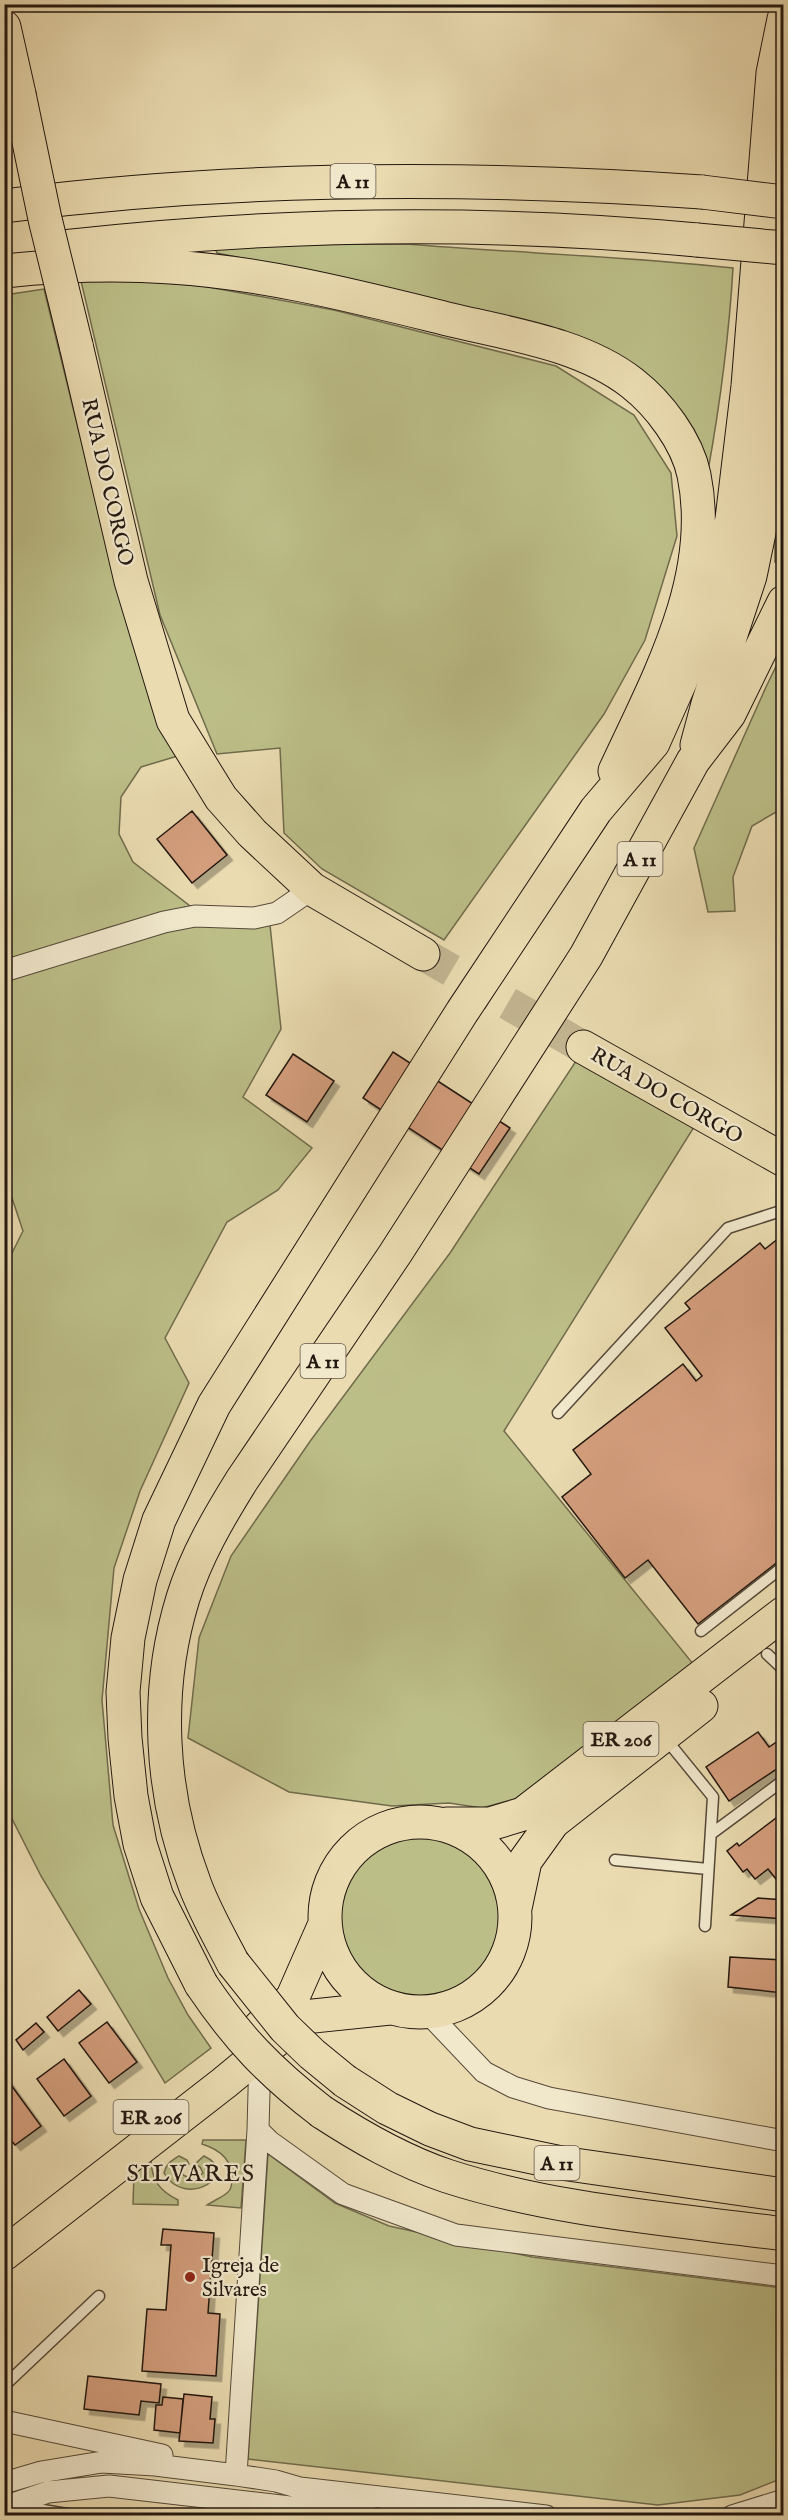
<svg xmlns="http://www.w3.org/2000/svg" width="788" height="2520" font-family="'IM FELL English',serif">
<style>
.green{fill:#bcbe88;stroke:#706b4c;stroke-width:1.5}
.building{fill:#d49e7d;stroke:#231810;stroke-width:1.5;filter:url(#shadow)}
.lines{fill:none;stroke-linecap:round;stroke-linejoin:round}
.primary-tunnel{stroke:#c2b490;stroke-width:33;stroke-dasharray:33 16;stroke-linecap:butt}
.lane-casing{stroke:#554938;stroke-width:13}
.street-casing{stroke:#554938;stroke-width:23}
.primary-casing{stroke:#231810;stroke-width:35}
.highway-casing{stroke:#231810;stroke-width:35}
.lane{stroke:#f1e8cc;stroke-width:10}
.street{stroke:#f1e8cc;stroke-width:21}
.primary{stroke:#eadbb0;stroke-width:33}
.highway{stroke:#eadbb0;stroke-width:33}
.primary-bridge-casing{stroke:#231810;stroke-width:35;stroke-linecap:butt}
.highway-bridge-casing{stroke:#231810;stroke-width:35;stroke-linecap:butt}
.primary-bridge{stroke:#eadbb0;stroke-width:33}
.highway-bridge{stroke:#eadbb0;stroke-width:33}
.poi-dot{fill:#8f2418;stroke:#f1e8cc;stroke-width:2}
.labels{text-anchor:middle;stroke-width:4.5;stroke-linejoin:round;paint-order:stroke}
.shield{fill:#f1e8cc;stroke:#615648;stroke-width:1.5}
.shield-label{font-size:20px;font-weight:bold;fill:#231810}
.street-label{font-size:21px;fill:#231810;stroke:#f1e8cc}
.poi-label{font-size:21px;fill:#231810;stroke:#f1e8cc;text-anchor:start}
.quarter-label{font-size:24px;letter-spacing:1.5px;fill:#231810;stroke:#f1e8cc}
</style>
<defs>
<filter id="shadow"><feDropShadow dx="5.5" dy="5.5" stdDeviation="0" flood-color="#0004"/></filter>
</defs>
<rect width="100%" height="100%" fill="#eadbb0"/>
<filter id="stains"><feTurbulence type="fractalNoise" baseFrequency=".00333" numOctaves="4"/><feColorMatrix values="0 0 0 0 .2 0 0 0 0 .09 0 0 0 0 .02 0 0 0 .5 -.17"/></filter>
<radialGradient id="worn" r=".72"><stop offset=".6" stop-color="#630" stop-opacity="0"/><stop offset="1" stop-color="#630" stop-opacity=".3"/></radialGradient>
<path class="green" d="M406,244C515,253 624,256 733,268C729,336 720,404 708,471L670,398L642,370L287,267L217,253L215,248L218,245Z
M116,279L203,286L334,310L556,366L634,415L671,473L677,536L645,640L604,714L444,940L322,869L284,833L280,748L217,754L160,615L81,281Z
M44,289L111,563L181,755L141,767L121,797L119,834L133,862L190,906L107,928L5,963V295Z
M783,451V559L781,563L775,562V529Z
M783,652V808L752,826L733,877L735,911L708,912L694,848L766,687Z
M192,924L270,925L281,1029L243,1097L312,1148L278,1190L227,1222L165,1338L189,1383L140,1491L114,1568L102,1700L113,1825L139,1909L168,1978L188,2015L211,2048L165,2083L41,1876L5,1805L4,1263L8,1261L23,1231L9,1189L5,1185V977Z
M578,1058L694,1127L504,1431L694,1665L515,1799L482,1808L449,1803L392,1806L289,1792L188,1738L199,1638L231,1556L311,1440L450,1253Z
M341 1917a79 79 0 1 1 158 0a79 79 0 1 1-158 0Z
M203,2140H246L241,2208L207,2205C213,2201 223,2197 228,2192C232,2189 232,2183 232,2178C232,2159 218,2149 202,2144Z
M268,2154L335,2203L389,2226L532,2257L783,2288V2478L740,2495L658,2505L248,2459Z
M179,2156L187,2160L189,2164L183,2167V2175L194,2180L203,2173L200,2167L195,2164L204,2156C242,2174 185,2210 164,2173C166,2164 171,2161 179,2156Z
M151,2161C152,2181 160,2191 178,2200V2205L133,2204L134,2174Z"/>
<path class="building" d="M192,811L227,855L192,883L157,839Z
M393,1052L510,1128L479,1174L363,1098Z
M293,1054L334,1081L307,1122L266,1095Z
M784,1234V1557L698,1624L648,1560L625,1578L562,1497L591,1474L573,1450L683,1364L696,1381L702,1376L665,1328L690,1309L685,1303L760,1243L765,1249Z
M758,1732L769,1747L778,1741L784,1748V1764L729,1801L706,1767Z
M784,1812V1882L780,1884L768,1869L755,1879L747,1869L743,1872L727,1851L737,1843L739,1846Z
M758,1898L784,1900V1919L731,1915Z
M730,1957L784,1960V1993L728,1987Z
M79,1990L91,2004L58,2031L47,2017Z
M107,2022L137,2062L109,2083L79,2043Z
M36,2023L44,2032L23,2050L16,2040Z
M64,2059L91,2096L64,2116L37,2079Z
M6,2078L41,2126L15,2145L4,2132Z
M163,2229L214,2233L208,2313L220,2314L216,2376L142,2371L147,2309L166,2310L171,2245H161Z
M88,2376L161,2384L159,2403L141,2401L139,2415L84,2409Z
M184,2394L212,2397L210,2419H215L213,2443L179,2441Z
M163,2397L183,2399L180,2433L154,2430L156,2405H162Z"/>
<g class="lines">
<path class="primary-tunnel" d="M423,954L583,1047"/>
<g class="lane-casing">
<path id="lane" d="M558,1413L728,1228L784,1210
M701,1631L784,1566
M767,1654L784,1670
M665,1738L713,1797L705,1926
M711,1834L784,1780
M615,1860L708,1869
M4,2386L99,2296
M19,2506L79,2516"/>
</g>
<g class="street-casing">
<path id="street" d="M4,971L164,922L195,916L254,918L277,913L312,889
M427,2012L484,2072L513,2087L549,2098L784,2141
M258,2130L269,2141L343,2194L456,2235L784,2276
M4,2421L162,2455
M236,2475L258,2130L260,2054
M4,2483L41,2472L102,2462L155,2465L236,2475L276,2481L300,2488L546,2516
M4,2507L48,2492L109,2486L369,2516
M732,2516L784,2500"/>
</g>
<g class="primary-casing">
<path id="primary" d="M4,27L19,94
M76,345L131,581L173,720L221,798L252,833L312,889L423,954
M583,1047L784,1160
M325 1917a95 95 0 1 1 190 0a95 95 0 1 1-190 0Z
M447,1824H490L523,1814L784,1613
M515,1908L525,1861L553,1822L701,1706
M260,2027L292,1999L325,1924
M4,2254L224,2083L304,2017L390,2008"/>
</g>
<g class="highway-casing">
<path id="highway" d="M4,206C236,176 469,176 702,192
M63,247C274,223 486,220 697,240
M4,271C60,265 115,263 171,267C267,273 362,298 456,321C515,335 583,345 632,383C659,404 687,441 694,475C715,578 657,680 615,771
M697,745L708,704L750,576L761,523L784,269
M233,1963C220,1938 205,1912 195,1885C160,1794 154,1692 183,1598C196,1556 219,1517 242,1480L395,1254L586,956L693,761L729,714L784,602
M201,1984L157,1897L140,1844L131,1796L125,1738L123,1692L128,1638L140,1580L159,1520L214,1405L462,1012L596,810L653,743L681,680L722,566L732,519L748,386L773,73L784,19
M345,2081L387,2108L430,2129L470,2144L561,2163L784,2195
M322,2112C362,2138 402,2161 447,2176C555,2211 672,2219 784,2234"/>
</g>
<use href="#lane" class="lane"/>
<use href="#street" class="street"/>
<use href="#primary" class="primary"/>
<use href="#highway" class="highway"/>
<g class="primary-bridge-casing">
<path id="primary-bridge" d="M19,94L45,219L76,345"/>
</g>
<g class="highway-bridge-casing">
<path id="highway-bridge" d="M702,192L784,202
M697,240L784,248
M233,1963L285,2028L312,2054L345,2081
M201,1984C238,2039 270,2072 322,2112"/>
</g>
<use href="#primary-bridge" class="primary-bridge"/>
<use href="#highway-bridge" class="highway-bridge"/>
</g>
<circle class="poi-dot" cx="190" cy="2277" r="6"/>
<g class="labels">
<g class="shield">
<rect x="330.5" y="164" width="45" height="34" rx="4.5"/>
<rect x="617.5" y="842" width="45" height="34" rx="4.5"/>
<rect x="300.5" y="1344" width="45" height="34" rx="4.5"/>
<rect x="583.5" y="1722" width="75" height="34" rx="4.5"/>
<rect x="113.5" y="2100" width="75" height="34" rx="4.5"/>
<rect x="534.5" y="2146" width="45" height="34" rx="4.5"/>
</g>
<g class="shield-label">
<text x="353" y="188">A 11</text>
<text x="640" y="866">A 11</text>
<text x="323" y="1368">A 11</text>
<text x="621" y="1746">ER 206</text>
<text x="151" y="2124">ER 206</text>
<text x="557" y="2170">A 11</text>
</g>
<g class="street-label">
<text transform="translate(108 482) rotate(77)" y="7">RUA DO CORGO</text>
<text transform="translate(667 1095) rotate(30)" y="7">RUA DO CORGO</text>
</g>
<g class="poi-label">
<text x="202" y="2272">Igreja de<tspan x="202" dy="24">Silvares</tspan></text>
</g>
<g class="quarter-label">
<text x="191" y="2181">SILVARES</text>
</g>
</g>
<rect width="788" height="2520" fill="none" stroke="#eadbb0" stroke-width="24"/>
<rect x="6" y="6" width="776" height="2508" fill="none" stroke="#231810" stroke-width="3"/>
<rect x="12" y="12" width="764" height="2496" fill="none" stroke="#231810" stroke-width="1.5"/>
<rect width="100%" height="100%" filter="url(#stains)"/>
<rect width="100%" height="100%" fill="url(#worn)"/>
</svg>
